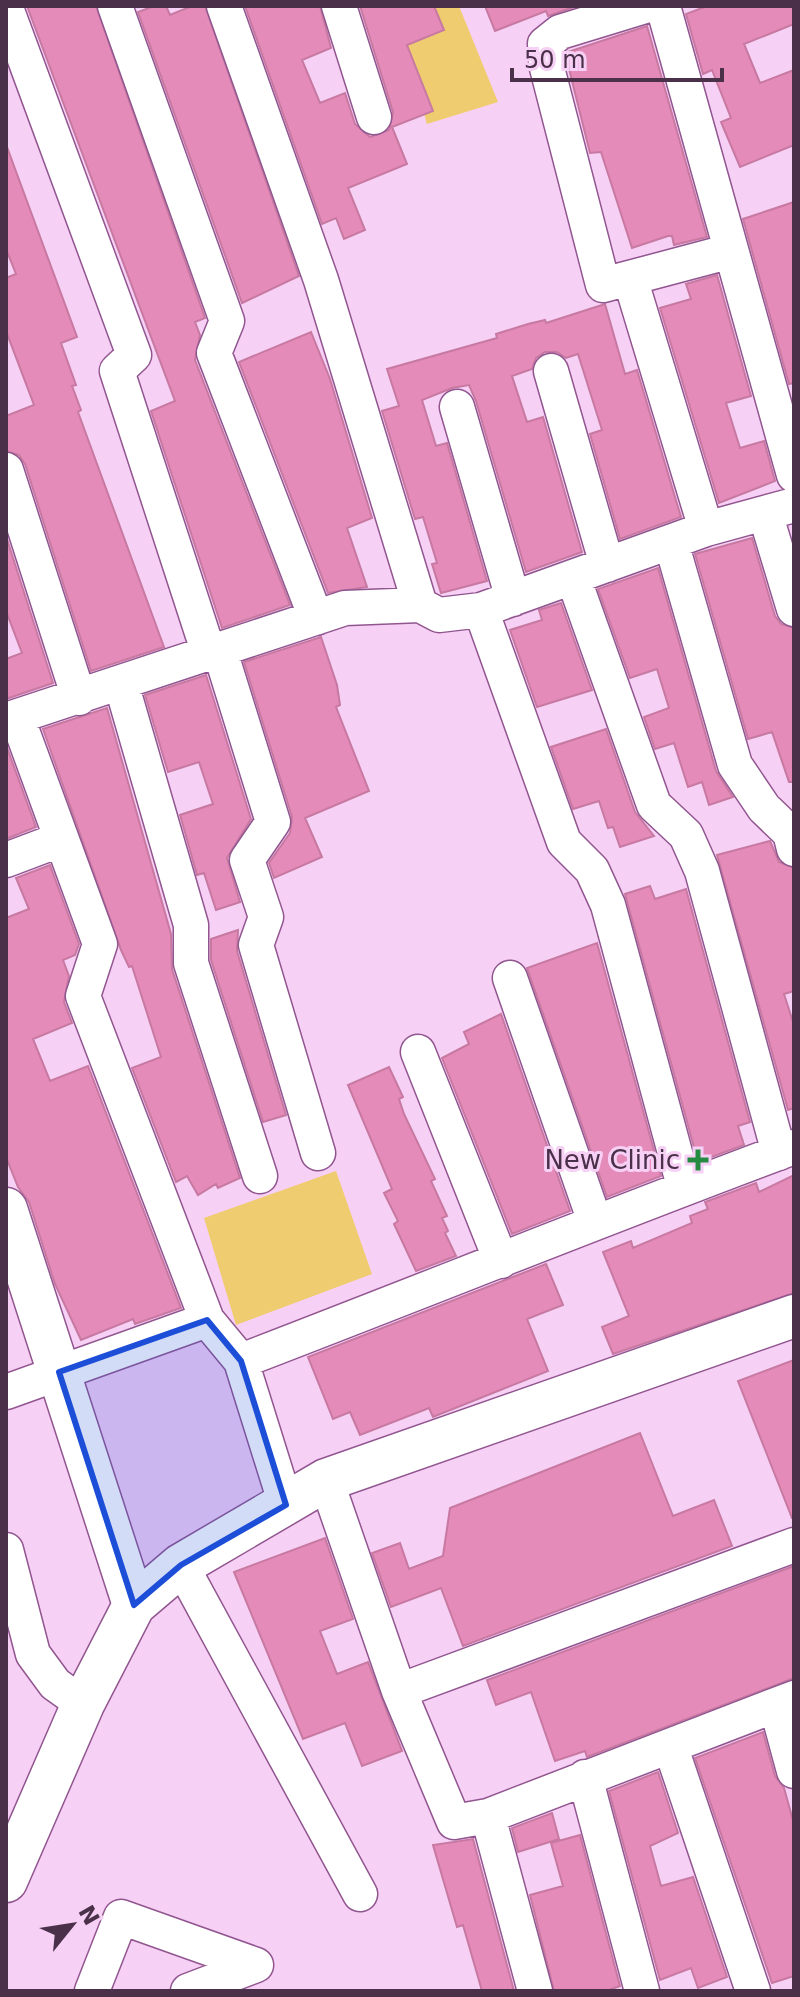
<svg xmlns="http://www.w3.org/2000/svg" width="800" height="1997" font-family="'DejaVu Sans',sans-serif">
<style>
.green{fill:#f0cc70}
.building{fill:#e58bba;stroke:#c779a1;stroke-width:2}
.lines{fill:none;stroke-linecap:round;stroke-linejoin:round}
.minor-casing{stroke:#91568f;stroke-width:37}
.tertiary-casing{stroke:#91568f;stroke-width:45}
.minor{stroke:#fff;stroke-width:34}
.tertiary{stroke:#fff;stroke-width:42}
.marked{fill:#1d4ed8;fill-opacity:0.2;stroke:#1d4ed8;stroke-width:6;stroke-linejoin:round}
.poi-dot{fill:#258b41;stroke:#f7d0f5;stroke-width:3}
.labels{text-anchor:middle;stroke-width:6;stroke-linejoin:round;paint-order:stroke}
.poi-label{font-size:26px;fill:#4a3049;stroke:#f7d0f5;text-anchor:end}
</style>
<rect width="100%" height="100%" fill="#f7d0f5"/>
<path class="green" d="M393,6H459L498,102L427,124Z
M336,1171L372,1274L236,1325L204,1218Z"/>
<path class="building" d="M27,6H96L205,318L195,322L200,335L195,360L290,605L222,628L151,411L175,401Z
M154,6H166L170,15L192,6H205L299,276L242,303L138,12Z
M245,6H320L331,48L302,60L320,103L345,93L355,124L370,137L389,130L393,112L360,6H434L444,30L407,45L433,111L392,127L407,164L348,188L365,230L344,239L336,218L322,224Z
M485,6H577L548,16L546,11L495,31Z
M707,6H794V24L744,44L760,83L794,70V145L740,167L721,122L731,118L712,70L703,74L686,14Z
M647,26L707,237L674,245L672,236H668L632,248L601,152L590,153L565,53Z
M7,147L77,337L61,343L76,385L72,386L81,410L78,412L164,647L91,671L25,464L19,455L6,451V416L34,405L6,331V278L16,274L6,249Z
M794,202V383L789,384L743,219Z
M717,275L751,396L726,403L740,448L764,441L775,481L719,503L660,308L691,299L686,284Z
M605,304L625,374L637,370L681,517L620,539L590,434L602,430L578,354L566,358L557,352H545L536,358L532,369L512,376L527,422L543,417L582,552L526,572L476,401L469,385L452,388L422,400L436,446L447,443L487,581L441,593L432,564L437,563L423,517L415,519L382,411L399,406L387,369L497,338L496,334L528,324L545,320L546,323Z
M311,332L330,379L372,518L347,528L367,587L328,593L239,362Z
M6,536L53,683L6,699V659L22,653L6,611Z
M752,538L775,616L781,624L794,628V782H789L772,732L748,739L695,554Z
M658,568L716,771L733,797L709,805L702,782L688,787L674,743L655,749L644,717L669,708L657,669L630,678L598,589Z
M561,603L592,690L537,707L510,630L542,620L539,610Z
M321,637L337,685L340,705L336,707L369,791L305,818L322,857L274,878L269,863L290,833L292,817L244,662Z
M206,675L251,819L227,858L240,902L216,910L204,873L197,875L180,815L213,804L199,762L168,772L145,695Z
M107,708L171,934L172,969L240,1178L218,1188L216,1184L198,1195L187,1176L176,1182L132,1068L161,1057L132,966L129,967L121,950L43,729Z
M606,729L635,812L654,836L620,847L613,827L608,828L599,801L573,809L551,747Z
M6,745L36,827L6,839Z
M770,841L779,862L794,868V991L784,994L794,1025V1108L788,1110L717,855Z
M50,865L79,944L75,955L63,960L69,976L64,1002L72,1023L33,1039L50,1081L88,1066L181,1308L135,1324L133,1319L81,1340L55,1284L29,1202L18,1187L6,1157V918L29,909L16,878Z
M650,886L655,899L686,889L750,1122L738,1126L744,1145L698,1162L625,894Z
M238,930L237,951L286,1115L263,1122L211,960V939Z
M597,943L661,1176L607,1197L527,968Z
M501,1014L570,1211L512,1234L442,1058L469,1044L464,1032Z
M389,1067L403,1097L399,1099L404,1114L435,1179L431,1181L447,1216L442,1218L448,1231L445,1233L456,1256L416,1271L394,1224L398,1221L384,1193L392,1189L348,1085Z
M794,1175V1293L613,1354L602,1327L629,1316L603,1252L631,1241L633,1248L692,1223L690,1216L708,1209L705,1202L756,1183L759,1192Z
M546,1264L563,1305L527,1319L548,1371L433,1417L429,1408L360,1435L350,1412L333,1419L308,1357Z
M794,1360V1518H792L738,1381Z
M640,1433L673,1516L714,1500L732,1546L463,1646L441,1588L391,1607L372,1553L400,1543L409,1569L443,1556L450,1508Z
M325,1538L353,1619L320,1631L337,1674L368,1662L402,1751L362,1766L345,1723L303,1739L234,1572Z
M794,1566V1678L587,1757L585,1751L555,1761L531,1692L496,1705L487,1680Z
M763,1732L775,1776L784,1788L794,1824V1976L772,1983L695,1758Z
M658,1772L678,1833L650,1846L661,1886L693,1877L727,1977L698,1988L691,1968L660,1980L609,1791Z
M552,1813L559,1839L518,1852L512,1828Z
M580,1835L620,1986L606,1991H554L530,1895L563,1886L551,1843Z
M473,1839L514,1991H482L463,1925L457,1927L433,1845Z"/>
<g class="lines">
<g class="minor-casing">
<path id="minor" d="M115,6L227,321L214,353L316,618
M224,6L321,280L420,605
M339,6L374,117
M645,6L560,32L545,44L546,64L603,285L731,251
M663,6L794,475
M6,8L134,355L117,371L209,654
M630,278L706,529
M551,371L607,565
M457,407L513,599
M6,470L79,698
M765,513L794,609
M671,542L735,765L764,808L790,833L794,849
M573,577L654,805L686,835L702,871L779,1153
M481,610L564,842L592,870L608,905L684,1186
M220,651L273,822L247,860L266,917L256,945L318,1153
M121,683L191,925V963L260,1176
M17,717L100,944L83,996L207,1320L241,1361L286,1505
M6,720L345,608L420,605L439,615L481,610L706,529L794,505
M6,860L59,840
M510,978L595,1222
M418,1052L501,1261
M241,1361C426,1290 609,1216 794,1147
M6,1392L207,1320
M326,1480L399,1691L454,1822L488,1816L794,1698
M6,1550L33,1654L55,1684L83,1704
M181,1565L360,1894
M399,1691L794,1545
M776,1705L794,1771
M671,1748L753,1991
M585,1777L642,1991
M488,1816L535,1991
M92,1991L121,1917L256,1965L188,1991"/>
</g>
<g class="tertiary-casing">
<path id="tertiary" d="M6,1209L134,1605
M6,1881L83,1704L134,1605L181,1565L326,1480L794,1316"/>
</g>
<use href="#minor" class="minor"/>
<use href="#tertiary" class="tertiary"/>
</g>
<path class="marked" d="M207,1320L241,1361L286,1505L181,1565L134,1605L59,1372Z"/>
<path class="poi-dot" d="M694 1148h8v8h8v8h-8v8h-8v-8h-8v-8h8z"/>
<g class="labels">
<g class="poi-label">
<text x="680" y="1169">New Clinic</text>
</g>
</g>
<rect width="800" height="1997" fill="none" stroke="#4a3049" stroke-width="16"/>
<g transform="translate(72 1925) rotate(60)" stroke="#f7d0f5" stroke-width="6" paint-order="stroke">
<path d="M0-6L14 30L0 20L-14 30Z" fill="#4a3049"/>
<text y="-12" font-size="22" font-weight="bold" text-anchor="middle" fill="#4a3049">N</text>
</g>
<path d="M512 68v12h210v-12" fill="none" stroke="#4a3049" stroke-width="4"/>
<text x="524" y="68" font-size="24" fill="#4a3049" stroke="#f7d0f5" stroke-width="6" paint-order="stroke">50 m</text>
</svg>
